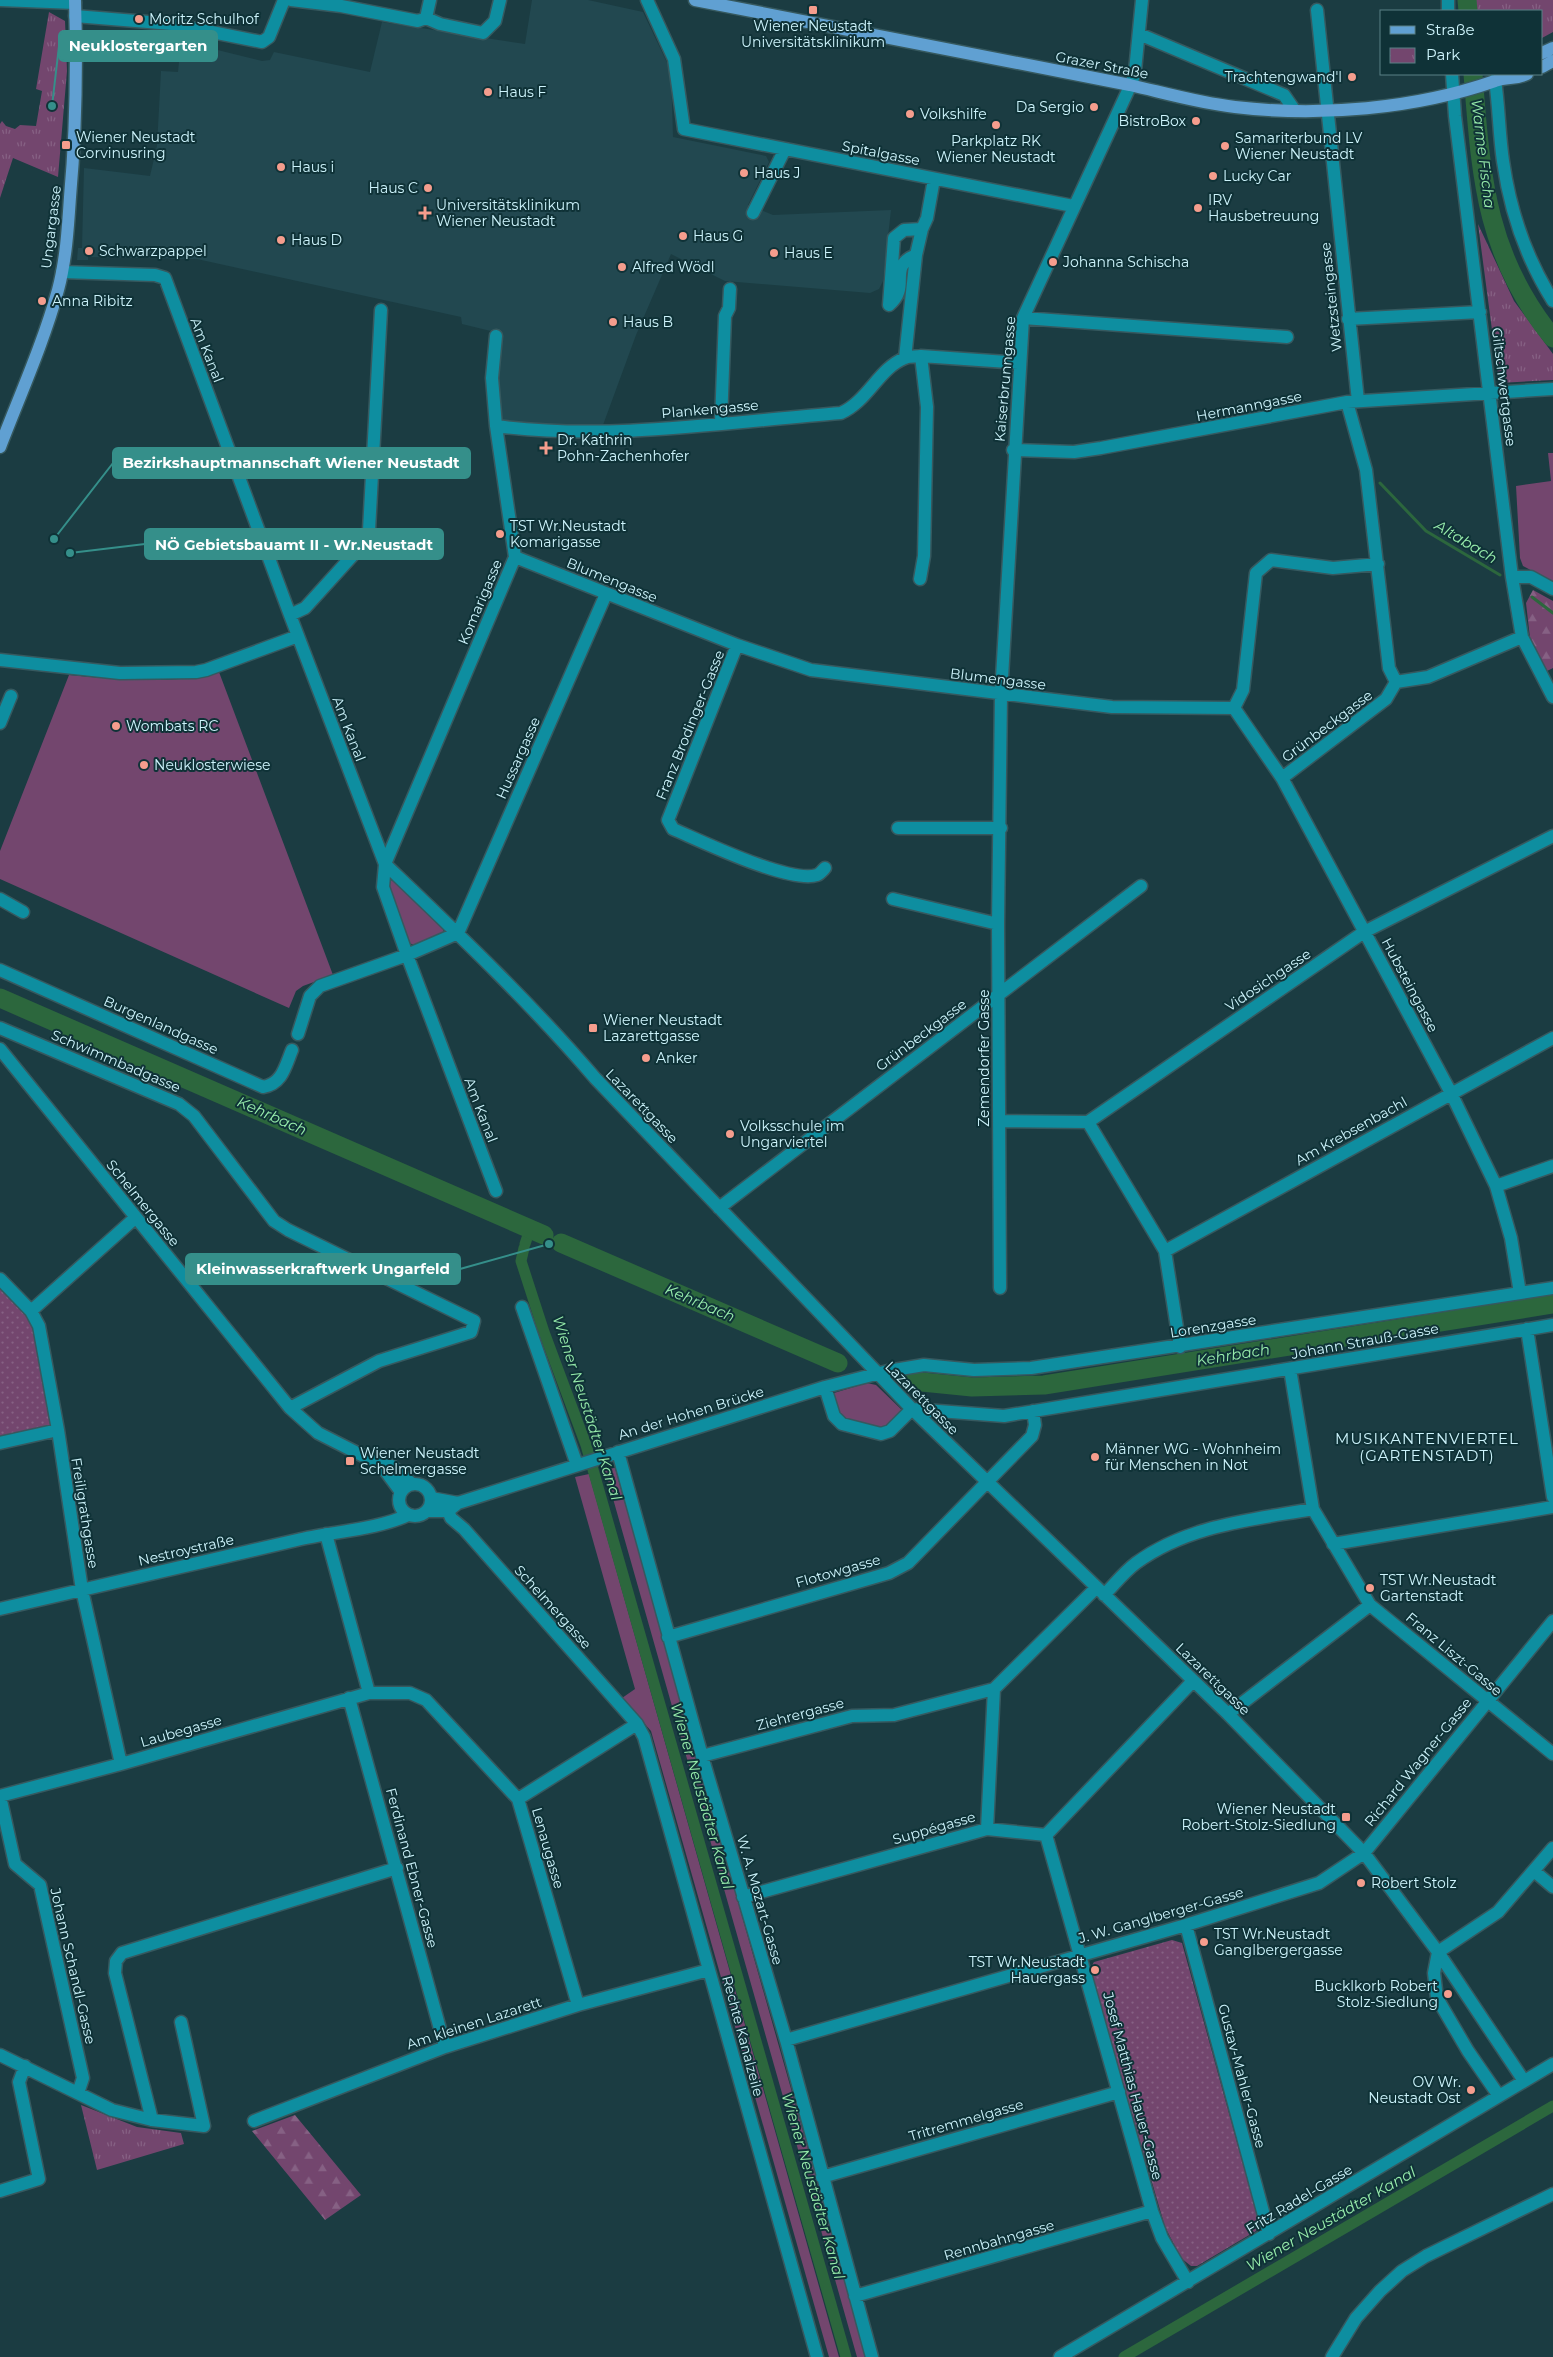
<svg xmlns="http://www.w3.org/2000/svg" width="1553" height="2357" font-family="Montserrat,sans-serif">
<style>
.built{fill:#224850}
.grass{fill:#73466e}
.forest{fill:url(#forest-firs)}
.park{fill:url(#park-tufts)}
.garden{fill:url(#garden-dots)}
.lines{fill:none;stroke-linecap:round;stroke-linejoin:round}
.stream{stroke:#2c673d;stroke-width:3}
.canal{stroke:#2c673d;stroke-width:11}
.river{stroke:#2c673d;stroke-width:19}
.minor-casing{stroke:#36595f;stroke-width:15}
.major-casing{stroke:#36595f;stroke-width:15}
.minor{stroke:#0e8ea0;stroke-width:12}
.major{stroke:#60a0d2;stroke-width:12}
.poi-dot{fill:#f59d8d;stroke:#0f3237;stroke-width:2}
.labels{text-anchor:middle;stroke-width:4;stroke-linejoin:round;paint-order:stroke}
.poi-label{font-size:14px;fill:#cef4fc;stroke:#0f3237;text-anchor:start}
.street-label{font-size:14px;fill:#cef4fc;stroke:#0f3237}
.water-label{font-size:15px;font-style:italic;fill:#98edac;stroke:#0f3237}
.neighbourhood-label{font-size:15px;letter-spacing:1px;fill:#cef4fc;stroke:#0f3237}
.leader{fill:none;stroke:#358f8a;stroke-width:2}
.callout-dot{fill:#358f8a;stroke:#0f3237;stroke-width:2}
.callout{fill:#358f8a;stroke:#358f8a;stroke-width:2}
.callout-label{font-size:15px;text-anchor:middle;font-weight:bold;fill:#fff}
</style>
<defs>
<pattern id="forest-firs" width="22" height="20" patternUnits="userSpaceOnUse" patternTransform="scale(1.25)"><rect width="22" height="20" fill="#73466e"/><path d="M5 1l3.5 6h-7zM16 11l3.5 6h-7z" fill="#866184"/></pattern>
<pattern id="park-tufts" width="24" height="20" patternUnits="userSpaceOnUse" patternTransform="scale(1.25)"><rect width="24" height="20" fill="#73466e"/><path d="M3 7l-1-3M5 7V3M7 7l1-3M15 17l-1-3M17 17v-4M19 17l1-3" fill="none" stroke="#866184"/></pattern>
<pattern id="garden-dots" width="8" height="8" patternUnits="userSpaceOnUse" patternTransform="scale(1.25)"><rect width="8" height="8" fill="#73466e"/><path d="M2 2h.1M6 6h.1" fill="none" stroke="#866184" stroke-width="1.8" stroke-linecap="round"/></pattern>
</defs>
<rect width="100%" height="100%" fill="#1b3c42"/>
<path class="built" d="M532,0H588L643,12L671,71L673,137L766,156L769,162L748,205L773,215L891,210L883,281L879,289L870,293L725,281L671,254L636,335L603,425L531,426L503,423L498,379L503,334L462,324L461,317L197,259L88,257V260H77L78,248H82L84,168L150,176L157,146L161,71L178,72L181,41L262,61L270,60L274,52L370,72L382,22L525,44Z"/>
<path class="grass" d="M1548,453H1553V582L1523,566L1520,558L1516,486L1551,481Z
M219,672L333,975L303,986L296,991L289,1008L0,879V851L69,675C112,679 178,685 219,672Z
M391,880H395L443,928L444,935L417,946L409,943L388,883Z
M867,1383L876,1385L903,1411L888,1427L883,1428L844,1419L839,1415L833,1395L834,1393Z
M615,1468L867,2357H857L608,1481L600,1469Z
M589,1474L839,2357H829L651,1731L622,1698L635,1689L575,1477Z"/>
<path class="forest" d="M1533,590L1553,601V668L1547,671L1530,638L1526,603Z
M295,2115L361,2195L325,2220L252,2131Z"/>
<path class="park" d="M1459,0H1553V32L1542,38V11H1460Z
M49,12L65,21L67,71L58,177L13,158L0,198V124L2,121L6,126L15,129L20,125L36,126L42,91L36,89Z
M1478,224L1514,301L1553,354V380L1499,383Z
M81,2105L137,2127L181,2133L184,2144L97,2170Z"/>
<path class="garden" d="M0,1288L33,1322L51,1425L0,1437Z
M1172,1940L1182,1943L1259,2222L1256,2231L1197,2266H1191L1181,2258L1165,2227L1090,1969L1094,1962Z"/>
<g class="lines">
<path class="stream" d="M1380,483L1426,531L1500,575
M1532,597L1553,613"/>
<path class="canal" d="M525,1244L530,1229
M524,1248L521,1261L544,1332L586,1445L846,2357
M1124,2357L1553,2106"/>
<path class="river" d="M1467,0L1468,11
M1473,74C1481,175 1485,255 1553,338
M0,998L544,1235
M561,1243L838,1363
M912,1381L972,1387L1044,1385L1553,1304"/>
<g class="minor-casing">
<path id="minor" d="M0,0L75,3
M291,0L341,6L418,21L426,18L440,24L483,33L495,21L500,0
M647,0L674,59L684,129L1073,206
M1448,0V11
M1317,10L1358,401
M75,16L172,24L262,42L269,37L284,0
M426,18L430,0
M1139,34L1284,95L1295,111
M1452,74L1455,116L1512,577L1522,637L1553,697
M1495,80C1499,107 1499,134 1503,161C1510,211 1526,258 1553,301
M753,213L785,149
M916,255C886,267 912,286 889,305L894,238L904,230L922,229
M62,272L155,275L165,278L290,615L385,864L383,887L407,955L496,1191
M1023,318L1287,337
M1348,319L1480,312
M905,358L916,255L922,229L927,218L934,179
M1347,402L1366,470L1389,668L1396,682
M721,422L725,316L729,308L730,289
M496,426C610,441 727,422 841,413C868,401 879,368 905,358C909,356 916,357 921,356L1020,363
M1013,450L1074,452L1101,448L1347,402L1553,389
M515,557L737,645L811,670L1112,707L1234,708L1243,690L1256,573L1271,560L1333,568L1378,564
M1512,577H1531L1553,589
M920,579L924,556L927,407L921,356
M290,615L305,608L363,544L369,530L381,310
M737,645L668,820L673,829C701,841 790,884 817,875C820,874 823,870 825,868
M0,660L120,673L196,672L206,670L298,636
M1234,708L1282,778L1451,1093L1496,1186L1511,1238L1520,1293
M0,723L11,696
M1282,778L1386,699L1396,682L1428,677L1522,637
M898,828H1001
M385,864C457,933 530,1002 595,1078L912,1409L1228,1714L1364,1853L1438,1952L1524,2081
M385,864L515,557L496,426L492,378L496,336
M0,899L23,912
M893,899L998,924
M0,970L263,1087C282,1084 285,1067 292,1050
M0,1028L179,1104L194,1116L274,1221L288,1230L474,1321L471,1332L379,1361L290,1408
M298,1034L310,996L320,986L407,955L458,933L606,594
M0,1049L290,1408L318,1433L381,1465L392,1466L412,1484
M999,1121L1088,1122L1364,932L1553,836
M1088,1122L1165,1251L1180,1347
M1496,1186L1553,1166
M719,1208L1141,886
M1165,1251L1553,1038
M0,1279L31,1311L39,1326L58,1430L82,1590L121,1764
M1000,1288L998,924L1001,695L1023,318L1132,82L1135,71L1142,0
M522,1307L577,1465
M31,1311L135,1218
M1527,1329L1553,1497
M1290,1369L1313,1509L1370,1605L1553,1754
M825,1387L834,1416L842,1424L881,1434L890,1431L912,1409L1004,1416L1553,1325
M0,1443L58,1430
M618,1452L702,1756L786,2040L872,2357
M381,1465L401,1492
M399 1500a16 16 0 1 1 32 0a16 16 0 1 1-32 0Z
M431,1498L458,1503
M427,1511H448L458,1503L825,1387L888,1371L924,1365L974,1370L1031,1368L1553,1288
M448,1511L451,1518L464,1529L637,1724L644,1737L817,2357
M326,1534L369,1693
M1333,1544L1553,1507
M1104,1595C1114,1585 1124,1572 1136,1563C1188,1525 1251,1520 1313,1509
M0,1609C99,1586 198,1563 297,1540C331,1532 379,1529 408,1515
M668,1637L889,1573L908,1563L1032,1436L1035,1425L1033,1411
M349,1698L445,2047
M1228,1714L1370,1605
M702,1756L852,1716L894,1715L994,1689
M0,1796L121,1764L369,1693H410L426,1700L518,1799L578,2005
M0,1796L15,1864L40,1885L83,2078L78,2093
M518,1799L637,1724
M987,1829L994,1689L1096,1588
M1046,1835L1152,2211L1162,2238L1188,2282
M1534,1871L1553,1887
M743,1897L987,1829L1046,1835L1193,1681
M1186,1925L1269,2234
M1438,1952L1434,1973L1437,1998L1468,2051L1499,2096
M1438,1952L1498,1912L1553,1848
M786,2040L1186,1925L1319,1883L1364,1853L1553,1621
M0,2055L112,2110L152,2120L204,2126L181,2022
M152,2120L115,1973L116,1961L122,1953L397,1868
M254,2121L445,2047L578,2005L709,1970
M822,2177L1119,2092
M0,2191L39,2179L19,2082L25,2066
M855,2296L1152,2211
M1060,2357L1553,2064
M1332,2357L1356,2318L1380,2291L1402,2271L1426,2256L1553,2194"/>
</g>
<g class="major-casing">
<path id="major" d="M695,0L1130,85C1165,93 1199,103 1235,107C1319,117 1415,109 1495,81C1507,76 1515,80 1527,74
M1542,53L1553,48
M1542,67L1553,61
M0,447C20,395 43,344 58,290C66,260 68,228 70,197C76,131 77,66 75,0"/>
</g>
<use href="#minor" class="minor"/>
<use href="#major" class="major"/>
</g>
<g class="poi-dot">
<rect x="808" y="5" width="10" height="10" rx="2.5"/>
<circle cx="139" cy="19" r="5"/>
<circle cx="1352" cy="77" r="5"/>
<circle cx="488" cy="92" r="5"/>
<circle cx="1094" cy="107" r="5"/>
<circle cx="910" cy="114" r="5"/>
<circle cx="1196" cy="121" r="5"/>
<circle cx="996" cy="125" r="5"/>
<rect x="61" y="140" width="10" height="10" rx="2.5"/>
<circle cx="1225" cy="146" r="5"/>
<circle cx="281" cy="167" r="5"/>
<circle cx="744" cy="173" r="5"/>
<circle cx="1213" cy="176" r="5"/>
<circle cx="428" cy="188" r="5"/>
<circle cx="1198" cy="208" r="5"/>
<path d="M422.5 205.5h5v5h5v5h-5v5h-5v-5h-5v-5h5z"/>
<circle cx="683" cy="236" r="5"/>
<circle cx="281" cy="240" r="5"/>
<circle cx="89" cy="251" r="5"/>
<circle cx="774" cy="253" r="5"/>
<circle cx="1053" cy="262" r="5"/>
<circle cx="622" cy="267" r="5"/>
<circle cx="42" cy="301" r="5"/>
<circle cx="613" cy="322" r="5"/>
<path d="M543.5 440.5h5v5h5v5h-5v5h-5v-5h-5v-5h5z"/>
<circle cx="500" cy="534" r="5"/>
<circle cx="116" cy="726" r="5"/>
<circle cx="144" cy="765" r="5"/>
<rect x="588" y="1023" width="10" height="10" rx="2.5"/>
<circle cx="646" cy="1058" r="5"/>
<circle cx="730" cy="1134" r="5"/>
<circle cx="1095" cy="1457" r="5"/>
<rect x="345" y="1456" width="10" height="10" rx="2.5"/>
<circle cx="1370" cy="1588" r="5"/>
<rect x="1341" y="1812" width="10" height="10" rx="2.5"/>
<circle cx="1361" cy="1883" r="5"/>
<circle cx="1204" cy="1942" r="5"/>
<circle cx="1095" cy="1970" r="5"/>
<circle cx="1448" cy="1994" r="5"/>
<circle cx="1471" cy="2090" r="5"/>
</g>
<g class="labels">
<g class="poi-label">
<text x="149" y="24">Moritz Schulhof</text>
<text x="813" y="31" text-anchor="middle">Wiener Neustadt<tspan x="813" dy="16">Universitätsklinikum</tspan></text>
<text x="1342" y="82" text-anchor="end">Trachtengwand'l</text>
<text x="498" y="97">Haus F</text>
<text x="1084" y="112" text-anchor="end">Da Sergio</text>
<text x="920" y="119">Volkshilfe</text>
<text x="1186" y="126" text-anchor="end">BistroBox</text>
<text x="76" y="142">Wiener Neustadt<tspan x="76" dy="16">Corvinusring</tspan></text>
<text x="1235" y="143">Samariterbund LV<tspan x="1235" dy="16">Wiener Neustadt</tspan></text>
<text x="996" y="146" text-anchor="middle">Parkplatz RK<tspan x="996" dy="16">Wiener Neustadt</tspan></text>
<text x="291" y="172">Haus i</text>
<text x="754" y="178">Haus J</text>
<text x="1223" y="181">Lucky Car</text>
<text x="418" y="193" text-anchor="end">Haus C</text>
<text x="1208" y="205">IRV<tspan x="1208" dy="16">Hausbetreuung</tspan></text>
<text x="436" y="210">Universitätsklinikum<tspan x="436" dy="16">Wiener Neustadt</tspan></text>
<text x="693" y="241">Haus G</text>
<text x="291" y="245">Haus D</text>
<text x="99" y="256">Schwarzpappel</text>
<text x="784" y="258">Haus E</text>
<text x="1063" y="267">Johanna Schischa</text>
<text x="632" y="272">Alfred Wödl</text>
<text x="52" y="306">Anna Ribitz</text>
<text x="623" y="327">Haus B</text>
<text x="557" y="445">Dr. Kathrin<tspan x="557" dy="16">Pohn-Zachenhofer</tspan></text>
<text x="510" y="531">TST Wr.Neustadt<tspan x="510" dy="16">Komarigasse</tspan></text>
<text x="126" y="731">Wombats RC</text>
<text x="154" y="770">Neuklosterwiese</text>
<text x="603" y="1025">Wiener Neustadt<tspan x="603" dy="16">Lazarettgasse</tspan></text>
<text x="656" y="1063">Anker</text>
<text x="740" y="1131">Volksschule im<tspan x="740" dy="16">Ungarviertel</tspan></text>
<text x="1105" y="1454">Männer WG - Wohnheim<tspan x="1105" dy="16">für Menschen in Not</tspan></text>
<text x="360" y="1458">Wiener Neustadt<tspan x="360" dy="16">Schelmergasse</tspan></text>
<text x="1380" y="1585">TST Wr.Neustadt<tspan x="1380" dy="16">Gartenstadt</tspan></text>
<text x="1336" y="1814" text-anchor="end">Wiener Neustadt<tspan x="1336" dy="16">Robert-Stolz-Siedlung</tspan></text>
<text x="1371" y="1888">Robert Stolz</text>
<text x="1214" y="1939">TST Wr.Neustadt<tspan x="1214" dy="16">Ganglbergergasse</tspan></text>
<text x="1085" y="1967" text-anchor="end">TST Wr.Neustadt<tspan x="1085" dy="16">Hauergass</tspan></text>
<text x="1438" y="1991" text-anchor="end">Bucklkorb Robert<tspan x="1438" dy="16">Stolz-Siedlung</tspan></text>
<text x="1461" y="2087" text-anchor="end">OV Wr.<tspan x="1461" dy="16">Neustadt Ost</tspan></text>
</g>
<g class="street-label">
<text transform="translate(1102 65) rotate(11)" y="5">Grazer Straße</text>
<text transform="translate(881 153) rotate(11)" y="5">Spitalgasse</text>
<text transform="translate(51 227) rotate(-83)" y="5">Ungargasse</text>
<text transform="translate(1331 297) rotate(-96)" y="5">Wetzsteingasse</text>
<text transform="translate(207 350) rotate(69)" y="5">Am Kanal</text>
<text transform="translate(1005 379) rotate(-85)" y="5">Kaiserbrunngasse</text>
<text transform="translate(1504 387) rotate(83)" y="5">Giltschwertgasse</text>
<text transform="translate(1249 406) rotate(-11)" y="5">Hermanngasse</text>
<text transform="translate(710 409) rotate(-5)" y="5">Plankengasse</text>
<text transform="translate(612 580) rotate(22)" y="5">Blumengasse</text>
<text transform="translate(480 602) rotate(-67)" y="5">Komarigasse</text>
<text transform="translate(998 679) rotate(7)" y="5">Blumengasse</text>
<text transform="translate(690 725) rotate(-68)" y="5">Franz Brodinger-Gasse</text>
<text transform="translate(1327 726) rotate(-37)" y="5">Grünbeckgasse</text>
<text transform="translate(349 729) rotate(69)" y="5">Am Kanal</text>
<text transform="translate(518 758) rotate(-66)" y="5">Hussargasse</text>
<text transform="translate(1268 980) rotate(-34)" y="5">Vidosichgasse</text>
<text transform="translate(1410 985) rotate(62)" y="5">Hubsteingasse</text>
<text transform="translate(161 1025) rotate(24)" y="5">Burgenlandgasse</text>
<text transform="translate(921 1035) rotate(-37)" y="5">Grünbeckgasse</text>
<text transform="translate(984 1058) rotate(-90)" y="5">Zemendorfer Gasse</text>
<text transform="translate(116 1061) rotate(23)" y="5">Schwimmbadgasse</text>
<text transform="translate(642 1106) rotate(46)" y="5">Lazarettgasse</text>
<text transform="translate(481 1110) rotate(69)" y="5">Am Kanal</text>
<text transform="translate(1351 1131) rotate(-29)" y="5">Am Krebsenbachl</text>
<text transform="translate(143 1203) rotate(51)" y="5">Schelmergasse</text>
<text transform="translate(1213 1326) rotate(-9)" y="5">Lorenzgasse</text>
<text transform="translate(1365 1341) rotate(-10)" y="5">Johann Strauß-Gasse</text>
<text transform="translate(922 1398) rotate(45)" y="5">Lazarettgasse</text>
<text transform="translate(691 1413) rotate(-17)" y="5">An der Hohen Brücke</text>
<text transform="translate(85 1513) rotate(81)" y="5">Freiligrathgasse</text>
<text transform="translate(186 1550) rotate(-13)" y="5">Nestroystraße</text>
<text transform="translate(838 1571) rotate(-16)" y="5">Flotowgasse</text>
<text transform="translate(553 1607) rotate(48)" y="5">Schelmergasse</text>
<text transform="translate(1454 1654) rotate(40)" y="5">Franz Liszt-Gasse</text>
<text transform="translate(1213 1679) rotate(44)" y="5">Lazarettgasse</text>
<text transform="translate(800 1714) rotate(-15)" y="5">Ziehrergasse</text>
<text transform="translate(181 1731) rotate(-16)" y="5">Laubegasse</text>
<text transform="translate(1418 1762) rotate(-51)" y="5">Richard Wagner-Gasse</text>
<text transform="translate(934 1828) rotate(-16)" y="5">Suppégasse</text>
<text transform="translate(548 1848) rotate(74)" y="5">Lenaugasse</text>
<text transform="translate(412 1868) rotate(75)" y="5">Ferdinand Ebner-Gasse</text>
<text transform="translate(760 1900) rotate(74)" y="5">W. A. Mozart-Gasse</text>
<text transform="translate(1161 1915) rotate(-16)" y="5">J. W. Ganglberger-Gasse</text>
<text transform="translate(73 1966) rotate(77)" y="5">Johann Schandl-Gasse</text>
<text transform="translate(474 2023) rotate(-18)" y="5">Am kleinen Lazarett</text>
<text transform="translate(743 2036) rotate(75)" y="5">Rechte Kanalzeile</text>
<text transform="translate(1242 2076) rotate(75)" y="5">Gustav-Mahler-Gasse</text>
<text transform="translate(1133 2086) rotate(75)" y="5">Josef Matthias Hauer-Gasse</text>
<text transform="translate(966 2120) rotate(-16)" y="5">Tritremmelgasse</text>
<text transform="translate(1299 2199) rotate(-31)" y="5">Fritz Radel-Gasse</text>
<text transform="translate(999 2240) rotate(-16)" y="5">Rennbahngasse</text>
</g>
<g class="water-label">
<text transform="translate(1483 154) rotate(83)" y="5">Warme Fischa</text>
<text transform="translate(1466 542) rotate(31)" y="5">Altabach</text>
<text transform="translate(272 1116) rotate(24)" y="5">Kehrbach</text>
<text transform="translate(700 1303) rotate(23)" y="5">Kehrbach</text>
<text transform="translate(1233 1355) rotate(-9)" y="5">Kehrbach</text>
<text transform="translate(587 1408) rotate(72)" y="5">Wiener Neustädter Kanal</text>
<text transform="translate(702 1796) rotate(74)" y="5">Wiener Neustädter Kanal</text>
<text transform="translate(813 2186) rotate(74)" y="5">Wiener Neustädter Kanal</text>
<text transform="translate(1331 2219) rotate(-30)" y="5">Wiener Neustädter Kanal</text>
</g>
<g class="neighbourhood-label">
<text x="1427" y="1444">MUSIKANTENVIERTEL<tspan x="1427" dy="17">(GARTENSTADT)</tspan></text>
</g>
</g>
<path class="leader" d="M52 106L59 46M54 539L113 463M70 553L145 544M549 1244L460 1269"/>
<g class="callout-dot">
<circle cx="52" cy="106" r="5"/>
<circle cx="54" cy="539" r="5"/>
<circle cx="70" cy="553" r="5"/>
<circle cx="549" cy="1244" r="5"/>
</g>
<g class="callout">
<rect x="59" y="31" width="158" height="30" rx="5"/>
<rect x="113" y="448" width="357" height="30" rx="5"/>
<rect x="145" y="529" width="298" height="30" rx="5"/>
<rect x="186" y="1254" width="274" height="30" rx="5"/>
</g>
<g class="callout-label">
<text x="138" y="51">Neuklostergarten</text>
<text x="291" y="468">Bezirkshauptmannschaft Wiener Neustadt</text>
<text x="294" y="550">NÖ Gebietsbauamt II - Wr.Neustadt</text>
<text x="323" y="1274">Kleinwasserkraftwerk Ungarfeld</text>
</g>
<rect x="1380" y="10" width="162" height="65" fill="#0f3237" stroke="#5b8086"/>
<rect x="1390" y="26" width="25" height="8" fill="#60a0d2" stroke="#5b8086"/>
<text x="1426" y="35" font-size="15" fill="#cef4fc">Straße</text>
<rect x="1390" y="48" width="25" height="15" fill="url(#park-tufts)" stroke="#5b8086"/>
<text x="1426" y="60" font-size="15" fill="#cef4fc">Park</text>
</svg>
